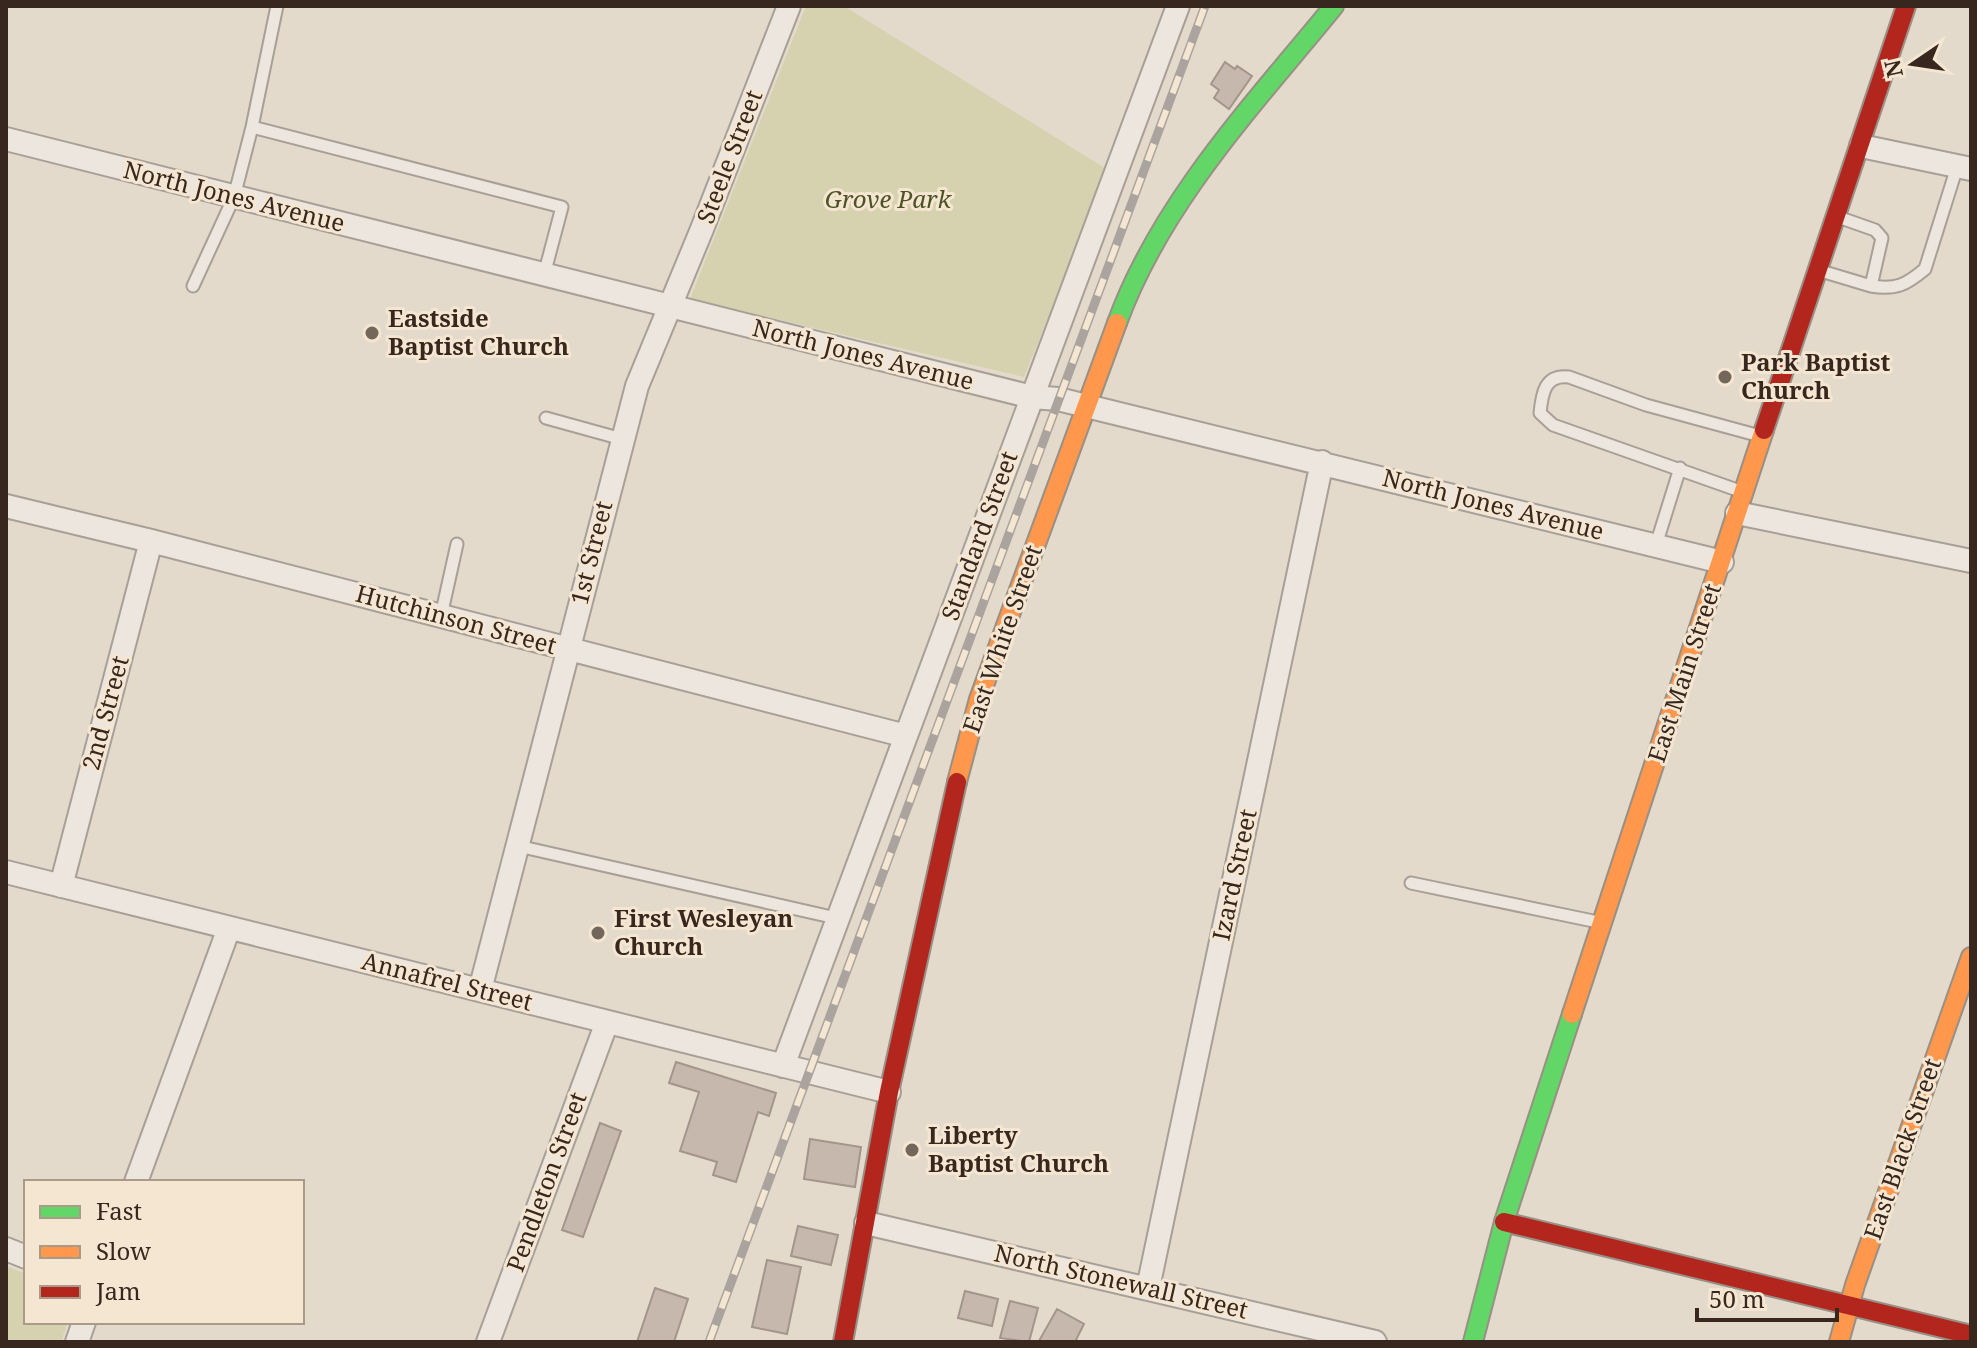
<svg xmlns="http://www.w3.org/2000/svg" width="1977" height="1348" font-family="'Noto Serif',serif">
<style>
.green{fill:#d6d2af}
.building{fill:#c7b8ad;stroke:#a3958c;stroke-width:2}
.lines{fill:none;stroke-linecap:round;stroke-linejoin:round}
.lane-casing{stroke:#a89f96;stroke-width:15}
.street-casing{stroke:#a89f96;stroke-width:26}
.fast-casing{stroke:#988f85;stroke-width:22}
.slow-casing{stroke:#988f85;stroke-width:22}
.jam-casing{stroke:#988f85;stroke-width:22}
.lane{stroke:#ece6de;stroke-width:11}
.street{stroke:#ece6de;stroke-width:22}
.fast{stroke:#63d668;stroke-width:18}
.slow{stroke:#ff974d;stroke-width:18}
.jam{stroke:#b3261e;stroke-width:18}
.rail-casing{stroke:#aba49e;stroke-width:9}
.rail{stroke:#f5e6d2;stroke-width:6;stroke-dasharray:18;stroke-linecap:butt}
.poi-dot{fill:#73665b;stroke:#f5e6d2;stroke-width:3}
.labels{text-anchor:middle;stroke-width:6;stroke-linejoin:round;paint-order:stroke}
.street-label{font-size:24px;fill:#37271e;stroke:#f5e6d2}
.park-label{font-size:24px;font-style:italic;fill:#4d5325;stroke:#f5e6d2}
.poi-label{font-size:24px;font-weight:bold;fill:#37271e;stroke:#f5e6d2;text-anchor:start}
</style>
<rect width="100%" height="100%" fill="#e3dacc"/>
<path class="green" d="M806,6H844L1108,170L1024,377L690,299Z
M6,1266L26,1274V1322H68L61,1342H6Z"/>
<path class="building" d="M1225,62L1235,69L1237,66L1252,76L1229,109L1214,98L1219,90L1211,84Z
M676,1062L776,1093L769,1116L758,1112L736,1182L713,1175L717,1162L680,1151L699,1092L669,1083Z
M600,1123L621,1131L583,1237L562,1230Z
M810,1139L861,1147L855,1187L804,1179Z
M798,1226L838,1235L831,1265L791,1256Z
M767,1260L801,1267L787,1334L752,1327Z
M655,1288L688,1299L674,1342H637Z
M965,1291L998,1299L992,1326L958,1318Z
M1010,1301L1038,1308L1029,1342L1000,1338Z
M1057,1309L1084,1324L1075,1342L1039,1341Z"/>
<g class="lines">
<g class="lane-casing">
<path id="lane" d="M252,127L277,6
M1821,271L1871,286L1882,238L1875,230L1838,217
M193,286L234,197L252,127L562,207L544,275
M1871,286C1896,290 1906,285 1925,269L1957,167
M546,418L622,439
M1740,491L1553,425L1540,413C1542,393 1545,374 1569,377L1646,405L1760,436
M1656,545L1680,468
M441,616L457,544
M518,846L836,918
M1411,883L1598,922"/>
</g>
<g class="street-casing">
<path id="street" d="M6,139L1032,397L1058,399L1722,562
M1861,146L1971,169
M6,506L151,541L906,736
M1737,513L1971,561
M6,872L889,1092
M61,886L151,541
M480,990L637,386L702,229L789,6
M783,1066L1178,6
M136,1182L229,928
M866,1223L1375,1342
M6,1249L26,1257
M1148,1288L1322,462
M77,1342L84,1322
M488,1342L607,1022"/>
</g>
<g class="fast-casing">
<path id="fast" d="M1117,323C1161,202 1254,104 1334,6
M1473,1342L1504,1222L1572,1014"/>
</g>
<g class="slow-casing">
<path id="slow" d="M957,782L979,699L1117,323
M1572,1014L1764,430
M1839,1342L1855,1285L1971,957"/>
</g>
<g class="jam-casing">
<path id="jam" d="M1764,430L1906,6
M1504,1222L1971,1335
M843,1342L889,1092L957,782"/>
</g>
<use href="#lane" class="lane"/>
<use href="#street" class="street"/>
<use href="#fast" class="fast"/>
<use href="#slow" class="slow"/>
<use href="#jam" class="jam"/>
<g class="rail-casing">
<path id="rail" d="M709,1342L1205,6"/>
</g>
<use href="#rail" class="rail"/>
</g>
<g class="poi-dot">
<circle cx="372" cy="333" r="8"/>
<circle cx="1725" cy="377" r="8"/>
<circle cx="598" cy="933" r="8"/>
<circle cx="912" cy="1150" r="8"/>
</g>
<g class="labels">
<g class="street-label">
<text transform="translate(730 157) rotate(-69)" y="8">Steele Street</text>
<text transform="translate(234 197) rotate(14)" y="8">North Jones Avenue</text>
<text transform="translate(863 355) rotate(14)" y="8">North Jones Avenue</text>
<text transform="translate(1493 505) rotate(14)" y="8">North Jones Avenue</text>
<text transform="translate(980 536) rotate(-70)" y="8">Standard Street</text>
<text transform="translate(592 553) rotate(-76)" y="8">1st Street</text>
<text transform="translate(456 620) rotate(15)" y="8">Hutchinson Street</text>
<text transform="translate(1003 639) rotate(-71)" y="8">East White Street</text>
<text transform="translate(1685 673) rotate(-72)" y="8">East Main Street</text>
<text transform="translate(106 713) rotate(-75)" y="8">2nd Street</text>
<text transform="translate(1235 875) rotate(-78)" y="8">Izard Street</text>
<text transform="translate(447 982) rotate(14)" y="8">Annafrel Street</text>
<text transform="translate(1903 1149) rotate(-71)" y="8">East Black Street</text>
<text transform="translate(547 1182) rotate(-70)" y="8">Pendleton Street</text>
<text transform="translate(1121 1282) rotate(13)" y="8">North Stonewall Street</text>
</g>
<g class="park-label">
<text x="888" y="208">Grove Park</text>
</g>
<g class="poi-label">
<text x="388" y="327">Eastside<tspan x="388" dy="28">Baptist Church</tspan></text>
<text x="1741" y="371">Park Baptist<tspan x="1741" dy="28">Church</tspan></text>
<text x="614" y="927">First Wesleyan<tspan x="614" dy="28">Church</tspan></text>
<text x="928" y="1144">Liberty<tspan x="928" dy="28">Baptist Church</tspan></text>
</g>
</g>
<rect width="1977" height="1348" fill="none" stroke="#37271e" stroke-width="16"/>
<rect x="24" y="1180" width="280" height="144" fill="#f5e6d2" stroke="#a99a8a" stroke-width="2"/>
<rect x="40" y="1206" width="40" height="12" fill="#63d668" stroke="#a99a8a" stroke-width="2"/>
<text x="96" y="1220" font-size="24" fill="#37271e">Fast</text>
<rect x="40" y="1246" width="40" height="12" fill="#ff974d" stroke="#a99a8a" stroke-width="2"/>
<text x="96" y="1260" font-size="24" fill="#37271e">Slow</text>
<rect x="40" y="1286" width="40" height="12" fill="#b3261e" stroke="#a99a8a" stroke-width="2"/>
<text x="96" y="1300" font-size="24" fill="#37271e">Jam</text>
<g transform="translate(1913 64) rotate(257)" stroke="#f5e6d2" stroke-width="6" paint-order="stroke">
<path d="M0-6L14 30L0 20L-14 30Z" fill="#37271e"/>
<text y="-12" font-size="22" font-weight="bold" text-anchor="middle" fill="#37271e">N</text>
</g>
<path d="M1697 1308v12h140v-12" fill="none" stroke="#37271e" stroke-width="4"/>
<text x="1709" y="1308" font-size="24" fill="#37271e" stroke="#f5e6d2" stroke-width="6" paint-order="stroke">50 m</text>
</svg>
